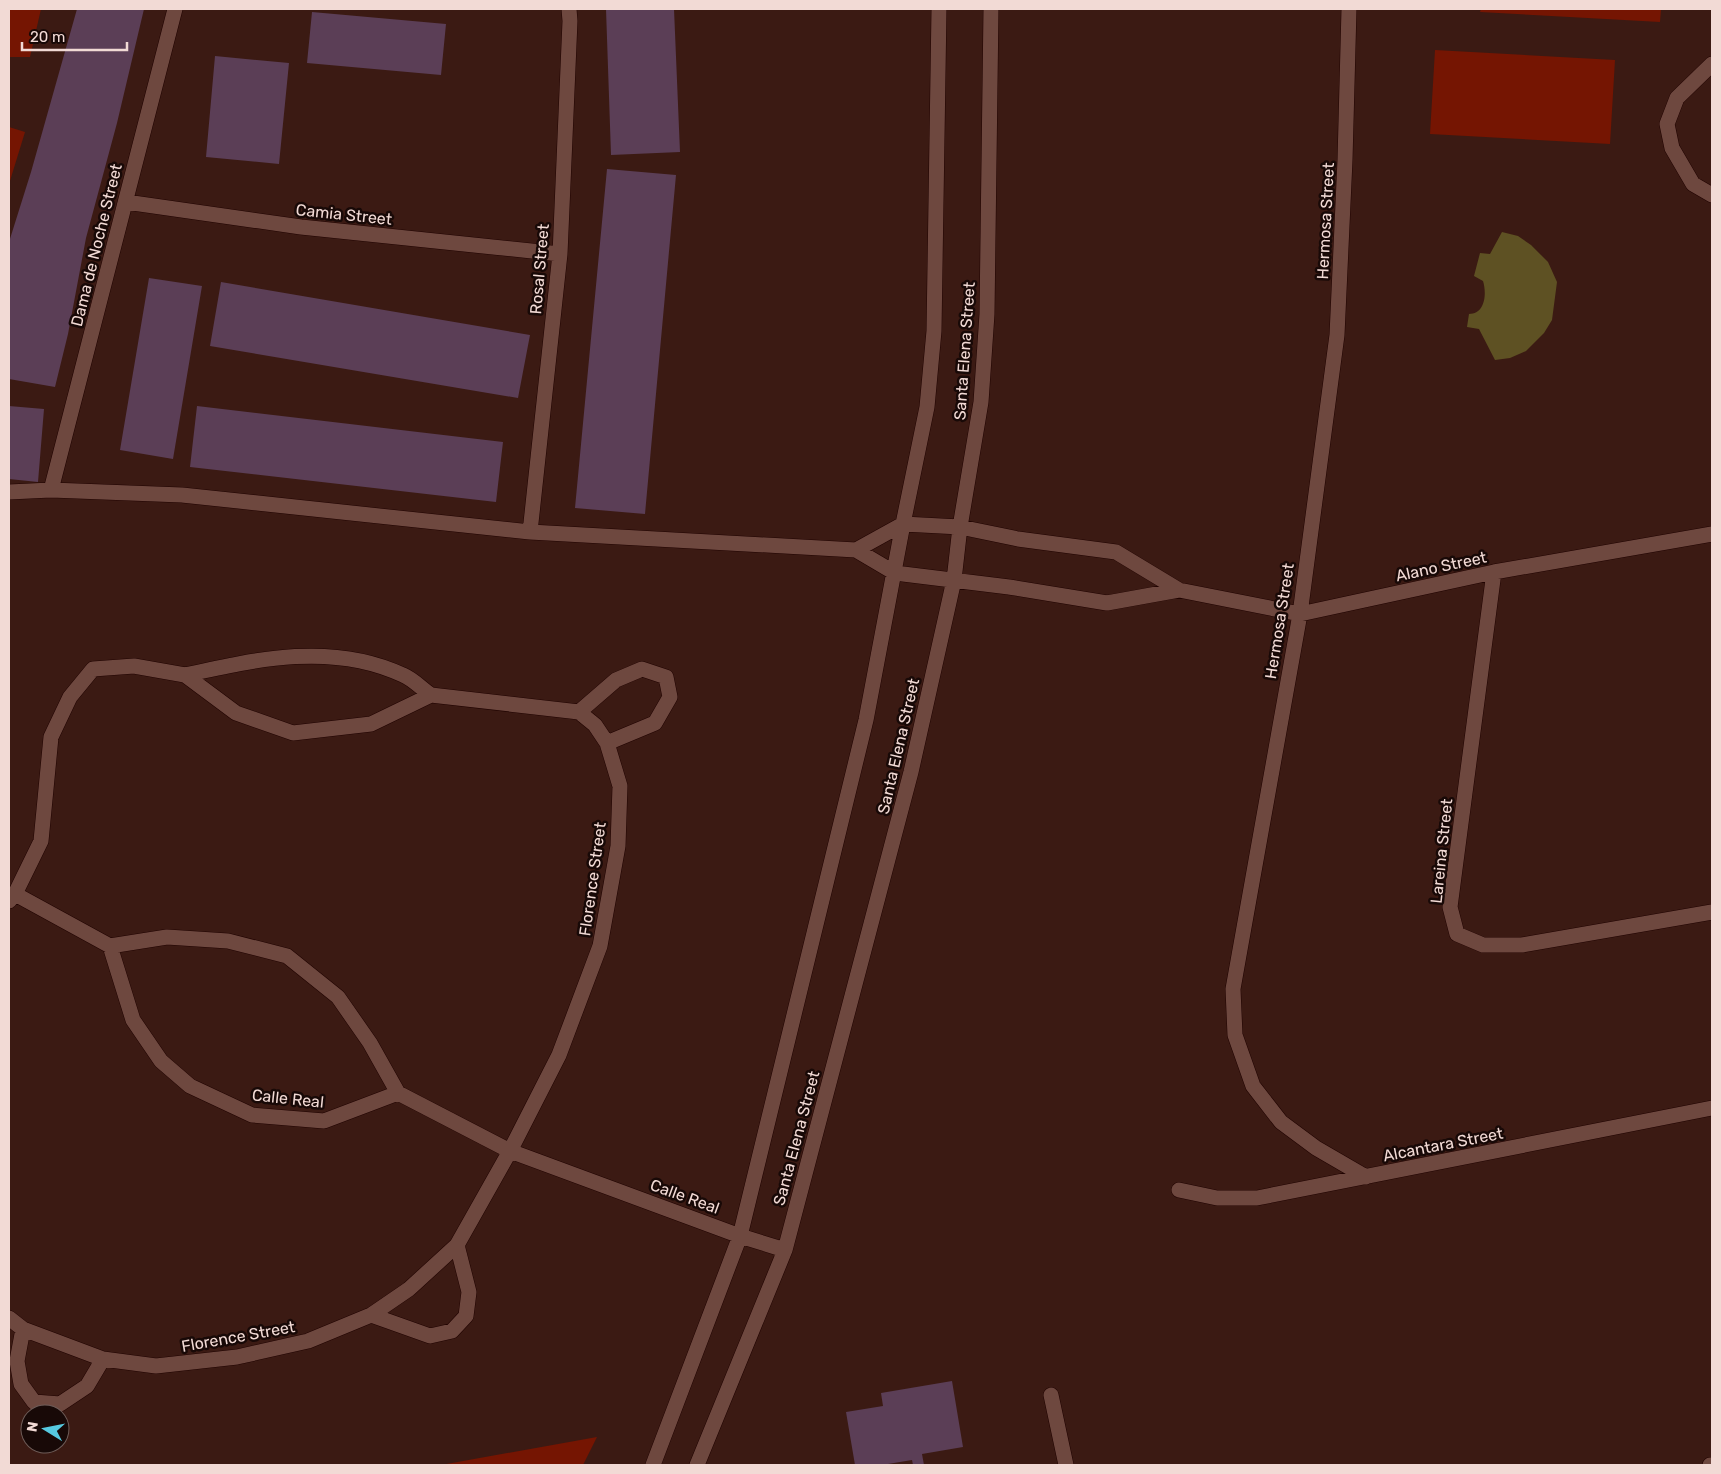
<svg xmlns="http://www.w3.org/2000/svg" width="1721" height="1474" font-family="Rubik,sans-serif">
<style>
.green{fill:#751502}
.water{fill:#5e5123}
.building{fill:#5b3e56}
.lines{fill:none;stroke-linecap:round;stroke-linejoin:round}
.minor-casing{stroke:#200301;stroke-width:16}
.minor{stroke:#6e483f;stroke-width:15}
.labels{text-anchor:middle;stroke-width:5;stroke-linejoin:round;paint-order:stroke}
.street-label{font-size:16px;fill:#f2dad5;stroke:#180907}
</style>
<rect width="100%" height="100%" fill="#3b1a13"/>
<path class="green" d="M9,9H41L30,57H9Z
M1481,9H1661L1660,22L1480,12Z
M1435,50L1615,60L1610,144L1430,134Z
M9,127L25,132L9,184Z
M597,1437L583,1465H441Z"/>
<path class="water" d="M1502,232L1518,236L1531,245L1548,262L1557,282L1552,320L1544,333L1526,351L1510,358L1495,360L1479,329L1467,327L1469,314C1485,314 1487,294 1483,281L1474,276L1480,253L1490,254Z"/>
<path class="building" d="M77,9H144L117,123L86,238L68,334L55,387L9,379V242L31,172Z
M606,9H674L680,152L611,155Z
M312,12L446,24L441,75L307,63Z
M215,56L289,63L279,164L206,157Z
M607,169L676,175L645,514L575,508Z
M149,278L202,286L173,459L120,450Z
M221,282L530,335L518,398L210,346Z
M9,406L44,409L38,482L9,479Z
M197,406L503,442L496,502L190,467Z
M952,1381L963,1447L922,1454L924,1465H913L912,1460L882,1465H855L846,1412L883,1406L881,1393Z"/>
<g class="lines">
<g class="minor-casing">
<path id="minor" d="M1349,9L1345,160L1337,335L1300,614L1233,989L1235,1035L1253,1086L1281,1122L1316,1148L1366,1177
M1712,64L1677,98L1667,124L1672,148L1693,184L1712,195
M126,202L301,227L560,254
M51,490L175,9
M9,492L51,490L182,495L530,532L856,550L895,573L1009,587L1107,603L1179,590
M530,532L560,254L570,21L569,9
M856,550L903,524L960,527L1018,539L1116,552L1179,590L1300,614L1494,572L1712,534
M1494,572L1450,907L1457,934L1483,945H1522L1712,912
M185,675C257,659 333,642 403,675C413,679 422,689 431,695
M579,712L616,680L642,669L666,677L670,697L655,723L607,743
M15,894L110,946
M9,901L15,894L41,841L51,737L70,697L93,669L134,666L185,675L236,713L293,733L371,724L431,695L579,712L595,725L607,743L620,786L618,846L600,946L559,1055L510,1151L457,1245L409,1289L371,1315L308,1341L237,1357L156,1366L103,1359L23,1329L9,1318
M398,1093L324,1121L252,1115L190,1086L161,1061L133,1020L110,946L167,937L228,941L287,956L338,997L370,1043L398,1093L510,1151L740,1236L785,1250
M1179,1190L1217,1198H1257L1712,1108
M371,1315L430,1336L452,1331L466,1316L469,1292L457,1245
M23,1329L17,1361L21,1384L34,1402L60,1404L87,1386L103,1359
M1051,1395L1066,1465
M653,1465L740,1236L866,720L903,524L927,407L934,331L939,9
M697,1465L785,1250L911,772L954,580L960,527L981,402L987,314L991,9
M1710,1465H1712"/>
</g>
<use href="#minor" class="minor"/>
</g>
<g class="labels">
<g class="street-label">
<text transform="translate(344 214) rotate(6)" y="6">Camia Street</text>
<text transform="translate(1325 221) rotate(-87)" y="6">Hermosa Street</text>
<text transform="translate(96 245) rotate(-76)" y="6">Dama de Noche Street</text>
<text transform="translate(539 269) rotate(-85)" y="6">Rosal Street</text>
<text transform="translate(964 351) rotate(-86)" y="6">Santa Elena Street</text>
<text transform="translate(1441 566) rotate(-12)" y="6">Alano Street</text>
<text transform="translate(1279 621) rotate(-81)" y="6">Hermosa Street</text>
<text transform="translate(898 746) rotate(-77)" y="6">Santa Elena Street</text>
<text transform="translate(1441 851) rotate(-84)" y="6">Lareina Street</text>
<text transform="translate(592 879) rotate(-82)" y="6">Florence Street</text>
<text transform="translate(288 1098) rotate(6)" y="6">Calle Real</text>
<text transform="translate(796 1138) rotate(-75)" y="6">Santa Elena Street</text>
<text transform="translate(1443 1144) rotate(-11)" y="6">Alcantara Street</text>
<text transform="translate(685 1196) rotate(20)" y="6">Calle Real</text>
<text transform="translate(238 1336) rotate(-10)" y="6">Florence Street</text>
</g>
</g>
<rect width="1721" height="1474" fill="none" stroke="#f2dad5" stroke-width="20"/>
<g transform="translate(45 1429) rotate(280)"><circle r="24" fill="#180907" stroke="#6f5d59"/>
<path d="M0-4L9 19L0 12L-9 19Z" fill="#56c9e0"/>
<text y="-8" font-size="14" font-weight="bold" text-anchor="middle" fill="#f2dad5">N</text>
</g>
<path d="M22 42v8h105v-8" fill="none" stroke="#f2dad5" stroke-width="2.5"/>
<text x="30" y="42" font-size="15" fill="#f2dad5" stroke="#180907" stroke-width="4" paint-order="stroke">20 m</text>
</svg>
